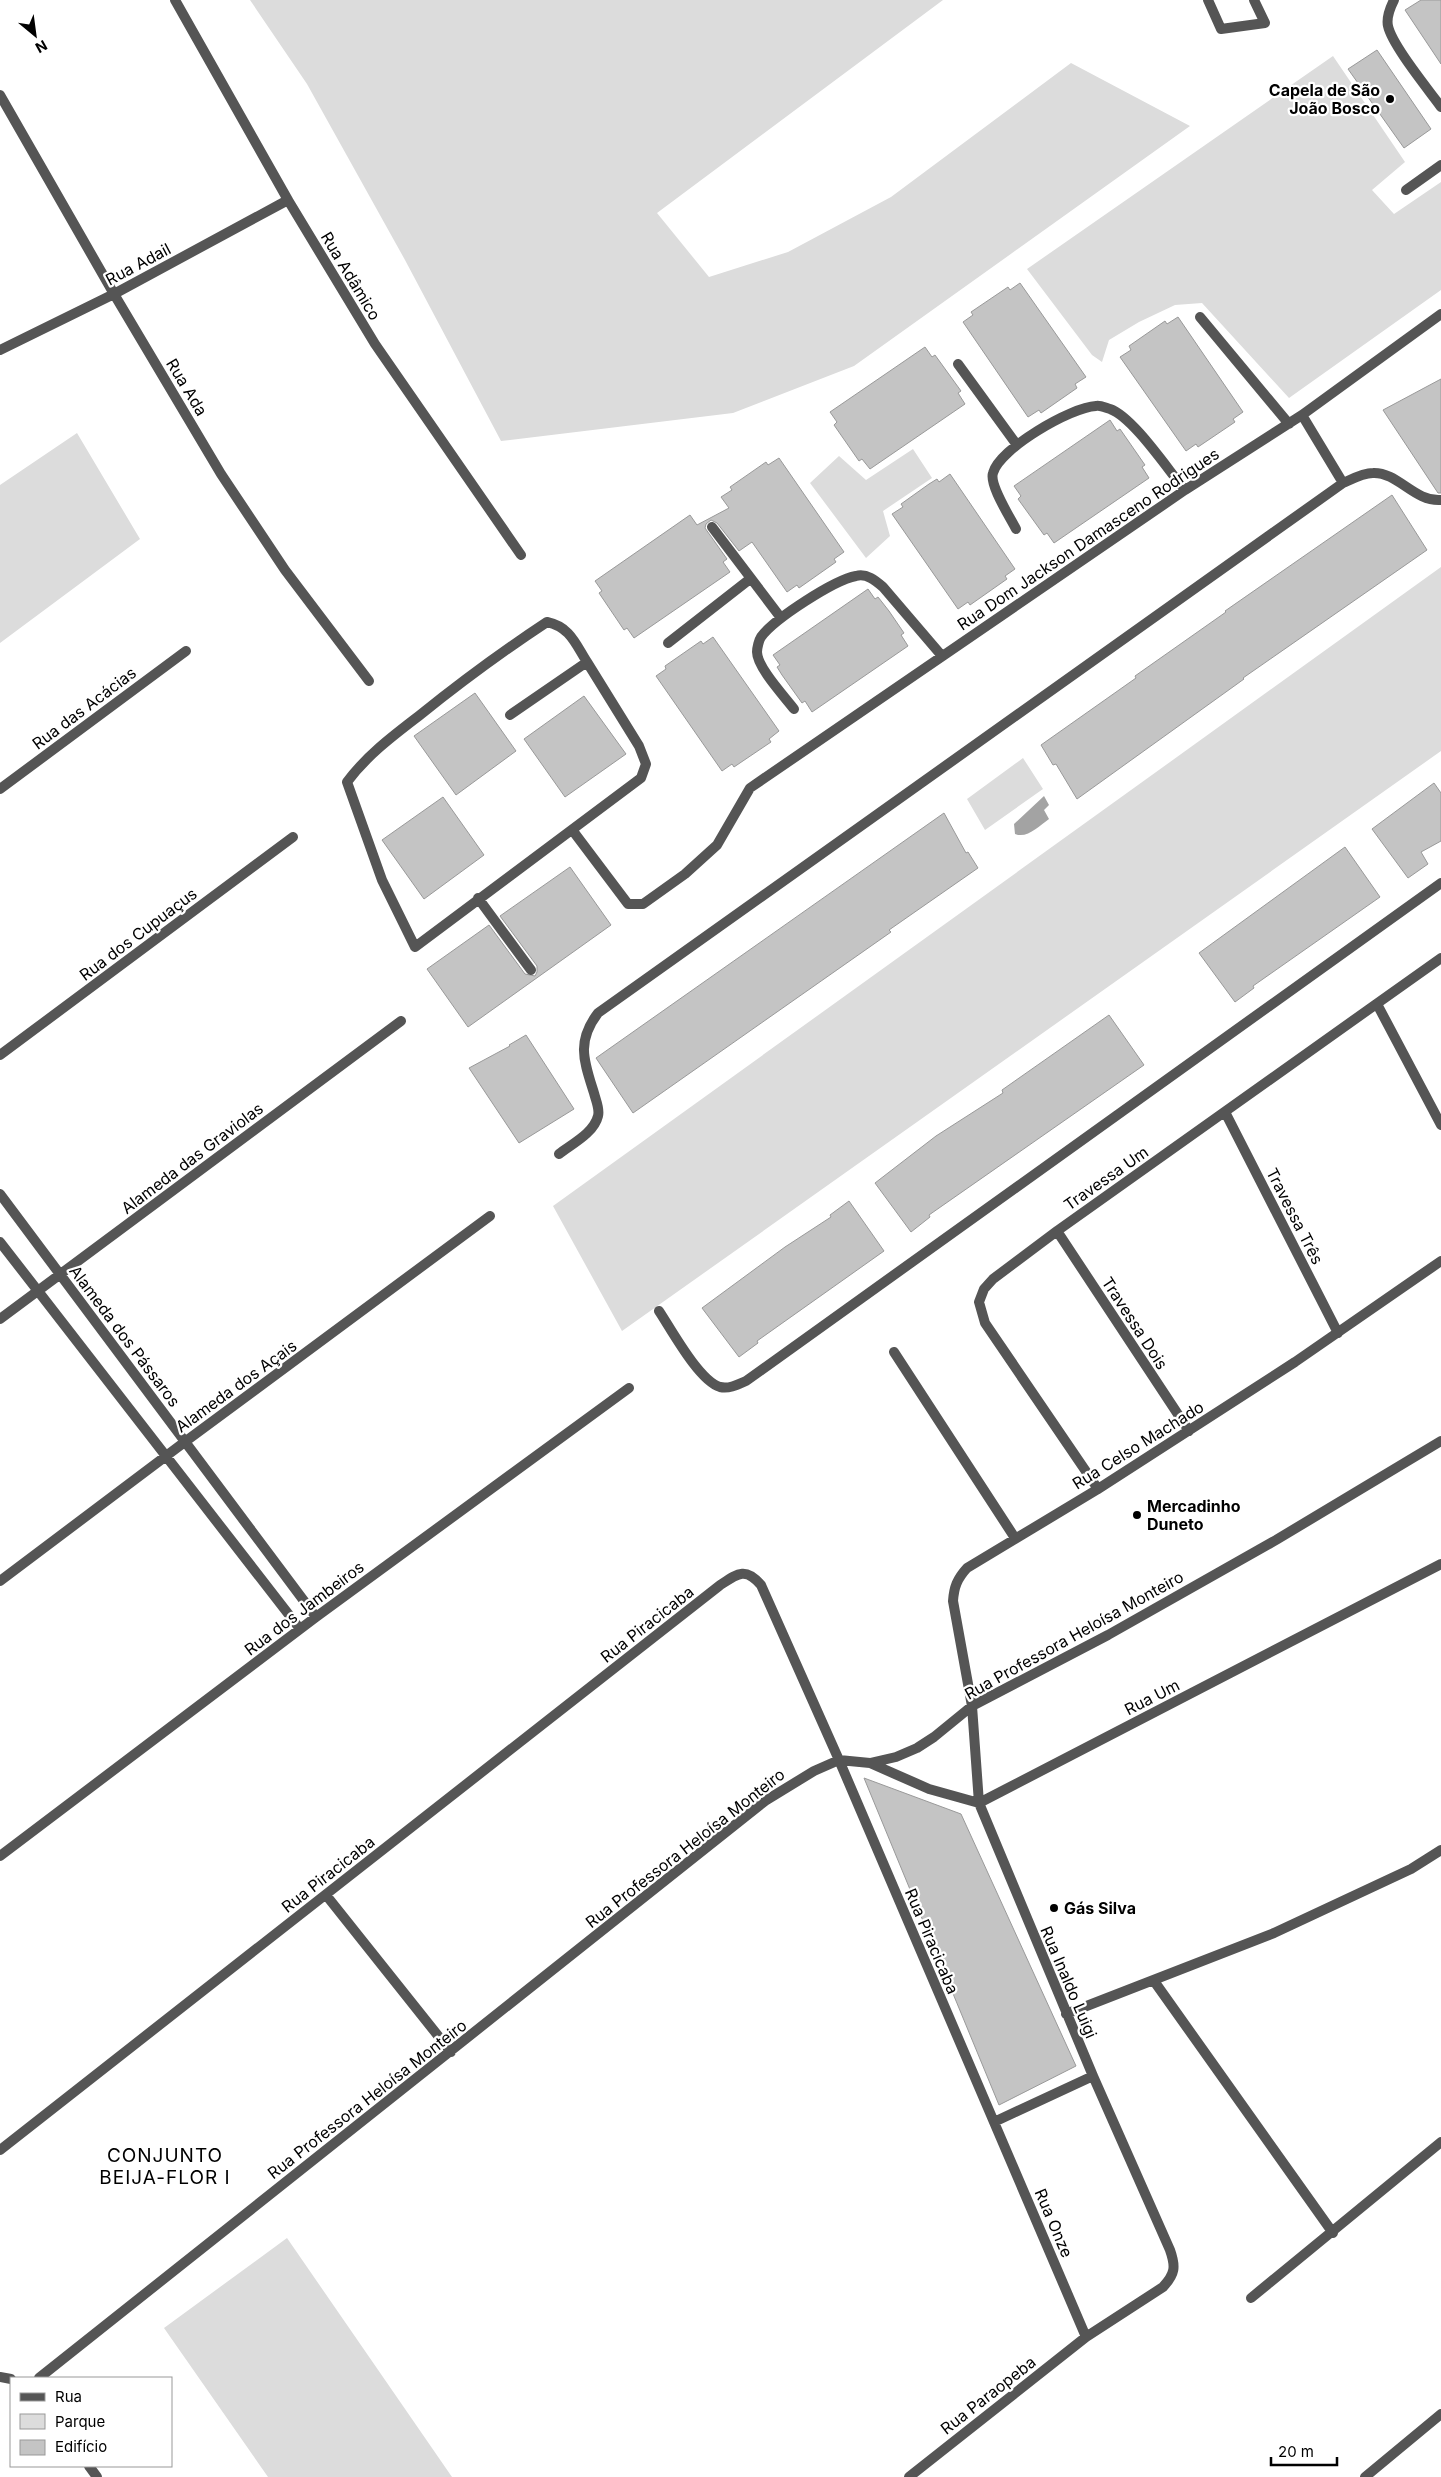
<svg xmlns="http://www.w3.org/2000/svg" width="1441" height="2477" font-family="Inter,sans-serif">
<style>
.green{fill:#dcdcdc}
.water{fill:#a3a3a3}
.building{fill:#c4c4c4;stroke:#999}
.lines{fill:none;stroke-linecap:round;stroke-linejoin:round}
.lane{stroke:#555;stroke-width:10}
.street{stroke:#555;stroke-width:10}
.poi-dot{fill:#000;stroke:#fff;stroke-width:2}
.labels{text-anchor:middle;stroke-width:4.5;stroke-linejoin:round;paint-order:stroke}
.poi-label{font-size:16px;font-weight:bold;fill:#000;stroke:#fff;text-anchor:start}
.street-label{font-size:16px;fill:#000;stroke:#fff}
.quarter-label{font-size:19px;letter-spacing:1px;fill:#000;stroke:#fff}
</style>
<rect width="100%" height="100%" fill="#fff"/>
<path class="green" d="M250,0H943L657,213L709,277L788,252L891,197L1071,63L1190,126L854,366L733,413L501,441L405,260L307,84Z
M1333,56L1405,162L1372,190L1394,214L1441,182V290L1289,398L1202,303L1175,305L1139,322L1109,340L1102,362L1092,355L1027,269Z
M77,433L140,539L0,643V485Z
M913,449L932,478L883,511L890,536L866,558L810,483L839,456L866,480Z
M1441,567V751L622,1331L553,1206Z
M1023,758L1043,789L985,830L967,799Z
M287,2238L452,2477H268L164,2328Z"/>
<path class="water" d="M1044,796L1049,805L1044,810L1049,819C1039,826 1027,839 1015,834L1014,824Z"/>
<path class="building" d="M1421,0H1441V64L1405,10Z
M1377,50L1431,129L1404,148L1348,69Z
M1020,283L1086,377L1075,384L1077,388L1041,413L1039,410L1028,417L963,322L973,315L971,312L1008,287L1010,290Z
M1178,317L1243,412L1233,419L1235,422L1198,447L1196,444L1186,451L1120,357L1131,350L1129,346L1165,321L1167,324Z
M925,347L932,357L935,355L961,391L958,393L965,404L870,469L862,459L859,461L834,425L837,422L830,412Z
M1441,379V493H1438L1383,410Z
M1110,420L1117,431L1120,429L1145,465L1142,467L1149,478L1054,543L1047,533L1044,535L1018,499L1021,496L1014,486Z
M779,458L844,552L834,559L836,562L799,588L797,585L787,592L752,542L739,551L717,523L711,520L706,524L705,528L727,559L723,562L730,572L634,638L627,628L624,630L599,593L602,591L595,581L690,515L697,525L729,508L721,497L732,490L730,487L766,462L768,465Z
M950,474L1015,569L1005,576L1007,579L970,605L968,602L958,609L892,514L903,507L901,504L929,484L937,479L939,482Z
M1392,495L1427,550L1243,678L1244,679L1077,799L1056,764L1053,765L1041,745L1136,678L1135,676L1226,612L1225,611Z
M868,589L875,599L878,597L889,611L904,633L901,635L908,646L812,712L805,701L802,703L782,675L777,667L780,665L773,655Z
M713,637L779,731L769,739L771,742L734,767L732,764L722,771L656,676L666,669L665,666L701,641L703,644Z
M475,693L516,751L456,795L414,736Z
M584,696L626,754L565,797L524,739Z
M1434,783L1441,793V841L1421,852L1428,864L1408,878L1372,829Z
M443,797L484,855L424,899L382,840Z
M944,813L966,853L968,852L978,868L889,930L891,932L633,1113L596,1058Z
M1345,847L1380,897L1253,986L1254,988L1235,1002L1199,953Z
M570,867L611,925L468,1027L427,969L489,925L525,974L535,976L537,972V966L500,916Z
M1109,1015L1144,1065L929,1215L930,1217L911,1232L875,1183L936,1136L1003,1093L1002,1090Z
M526,1035L574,1109L519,1143L469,1068L510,1046L509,1045Z
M849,1201L884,1251L757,1341L758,1343L739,1357L702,1308L785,1247L831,1217L830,1215Z
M864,1778L961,1814L1076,2066L999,2105Z"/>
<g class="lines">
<path class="lane" d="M1208,0L1221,29L1265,23L1254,0"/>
<path class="street" d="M175,0L288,200L375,344L521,555
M1394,0C1390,8 1386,17 1388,26C1392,45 1428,89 1441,107
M0,95L114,294L221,474L285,570L369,681
M1406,190L1441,165
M1200,317L1289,424
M0,350L114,294L288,200
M958,364L1017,445
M1343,483C1352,479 1363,473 1373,473C1398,472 1414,502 1441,500
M712,527L781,618
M1016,529C1010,517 989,485 993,473C999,449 1071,407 1096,406C1100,405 1106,408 1110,409C1133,417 1168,470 1185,490
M668,643L750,579
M794,709C784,696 757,667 757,652C757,648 759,640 761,637C774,619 834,580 856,576C867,573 876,581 883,587L942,656
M510,715L587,662L639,746L646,764L641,778L415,947L382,880L347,782C367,755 394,735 420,715C461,682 503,651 547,622C570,627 575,643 587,662
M0,789L186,651
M573,831L628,904H643L685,874L717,845L750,788L1185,490L1302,415L1441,314
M478,898L531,970
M1377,1004L1441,1125
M0,1055L293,837
M1225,1112L1338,1333
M559,1154C572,1144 594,1133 598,1116C600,1109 596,1101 594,1093C584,1061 576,1042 598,1013L1343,483L1302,415
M0,1194L316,1617
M1057,1231L1189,1431
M0,1242L300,1629
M659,1311C671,1329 699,1381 720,1387C729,1389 737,1385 746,1381L1441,883
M0,1319L401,1021
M894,1352L1015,1538
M1098,1489L985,1323L979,1302L984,1289L993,1279L1057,1231L1441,958
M0,1581L186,1441L490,1216
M870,1763L929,1789L979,1803L1441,1564
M0,1856L316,1617L629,1388
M326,1895L451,2052
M1154,1981L1333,2233
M1066,2014L1274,1933L1411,1869L1441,1850
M994,2122L1093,2076L979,1803L972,1706L953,1601C954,1587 957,1579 967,1568L1098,1489L1295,1362L1441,1261
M0,2150L719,1586C737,1574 745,1566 761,1585L839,1760L1086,2337
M1251,2298L1441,2142
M0,2377L11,2379
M39,2378L765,1801L814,1771L839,1760L870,1763L896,1757L917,1748L934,1737L972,1706L1108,1635L1276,1540L1441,1441
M89,2466L97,2477
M909,2477L1086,2337L1163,2287C1175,2274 1176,2267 1170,2250L1093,2076
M1365,2477L1441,2414"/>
</g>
<g class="poi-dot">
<circle cx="1390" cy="99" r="5"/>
<circle cx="1137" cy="1515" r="5"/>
<circle cx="1054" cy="1908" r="5"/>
</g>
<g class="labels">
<g class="poi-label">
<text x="1380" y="96" text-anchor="end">Capela de São<tspan x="1380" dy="18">João Bosco</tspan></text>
<text x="1147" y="1512">Mercadinho<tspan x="1147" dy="18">Duneto</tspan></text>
<text x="1064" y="1914">Gás Silva</text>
</g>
<g class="street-label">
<text transform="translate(138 264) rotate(-28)" y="6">Rua Adail</text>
<text transform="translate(351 276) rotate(59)" y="6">Rua Adâmico</text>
<text transform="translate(187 387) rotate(59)" y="6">Rua Ada</text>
<text transform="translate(1088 539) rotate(-34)" y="6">Rua Dom Jackson Damasceno Rodrigues</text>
<text transform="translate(84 708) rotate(-37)" y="6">Rua das Acácias</text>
<text transform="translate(138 934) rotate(-37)" y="6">Rua dos Cupuaçus</text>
<text transform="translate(192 1158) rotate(-37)" y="6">Alameda das Graviolas</text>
<text transform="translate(1106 1178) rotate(-35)" y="6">Travessa Um</text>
<text transform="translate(1295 1216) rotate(63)" y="6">Travessa Três</text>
<text transform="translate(1135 1323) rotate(57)" y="6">Travessa Dois</text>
<text transform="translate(125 1336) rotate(53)" y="6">Alameda dos Pássaros</text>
<text transform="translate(236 1386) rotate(-36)" y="6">Alameda dos Açais</text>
<text transform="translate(1138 1445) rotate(-32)" y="6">Rua Celso Machado</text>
<text transform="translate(304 1608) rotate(-37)" y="6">Rua dos Jambeiros</text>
<text transform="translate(647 1624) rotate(-38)" y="6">Rua Piracicaba</text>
<text transform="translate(1074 1635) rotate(-29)" y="6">Rua Professora Heloísa Monteiro</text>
<text transform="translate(1152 1697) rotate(-27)" y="6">Rua Um</text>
<text transform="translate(685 1848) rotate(-38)" y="6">Rua Professora Heloísa Monteiro</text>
<text transform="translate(328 1874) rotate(-38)" y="6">Rua Piracicaba</text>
<text transform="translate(932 1941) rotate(67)" y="6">Rua Piracicaba</text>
<text transform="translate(1069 1982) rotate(67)" y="6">Rua Inaldo Luigi</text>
<text transform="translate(367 2099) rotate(-38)" y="6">Rua Professora Heloísa Monteiro</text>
<text transform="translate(1054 2223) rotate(67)" y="6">Rua Onze</text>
<text transform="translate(988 2395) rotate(-38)" y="6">Rua Paraopeba</text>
</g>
<g class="quarter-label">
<text x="165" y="2162">CONJUNTO<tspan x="165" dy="22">BEIJA-FLOR I</tspan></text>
</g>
</g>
<rect x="10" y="2377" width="162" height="90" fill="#ffffff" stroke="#999999"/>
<rect x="20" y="2393" width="25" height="8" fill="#555555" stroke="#999999"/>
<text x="55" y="2402" font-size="15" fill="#000000">Rua</text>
<rect x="20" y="2414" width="25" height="15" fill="#dcdcdc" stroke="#999999"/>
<text x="55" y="2427" font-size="15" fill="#000000">Parque</text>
<rect x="20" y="2440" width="25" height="15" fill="#c4c4c4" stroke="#999999"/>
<text x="55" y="2452" font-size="15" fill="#000000">Edifício</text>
<g transform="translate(35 35) rotate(151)" stroke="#ffffff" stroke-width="4" paint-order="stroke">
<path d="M0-4L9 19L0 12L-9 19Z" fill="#000000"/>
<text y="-8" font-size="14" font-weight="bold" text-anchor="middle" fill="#000000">N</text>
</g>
<path d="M1271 2457v8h66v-8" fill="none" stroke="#000000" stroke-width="2.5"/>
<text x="1278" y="2457" font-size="15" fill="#000000" stroke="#ffffff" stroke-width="4" paint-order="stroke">20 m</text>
</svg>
